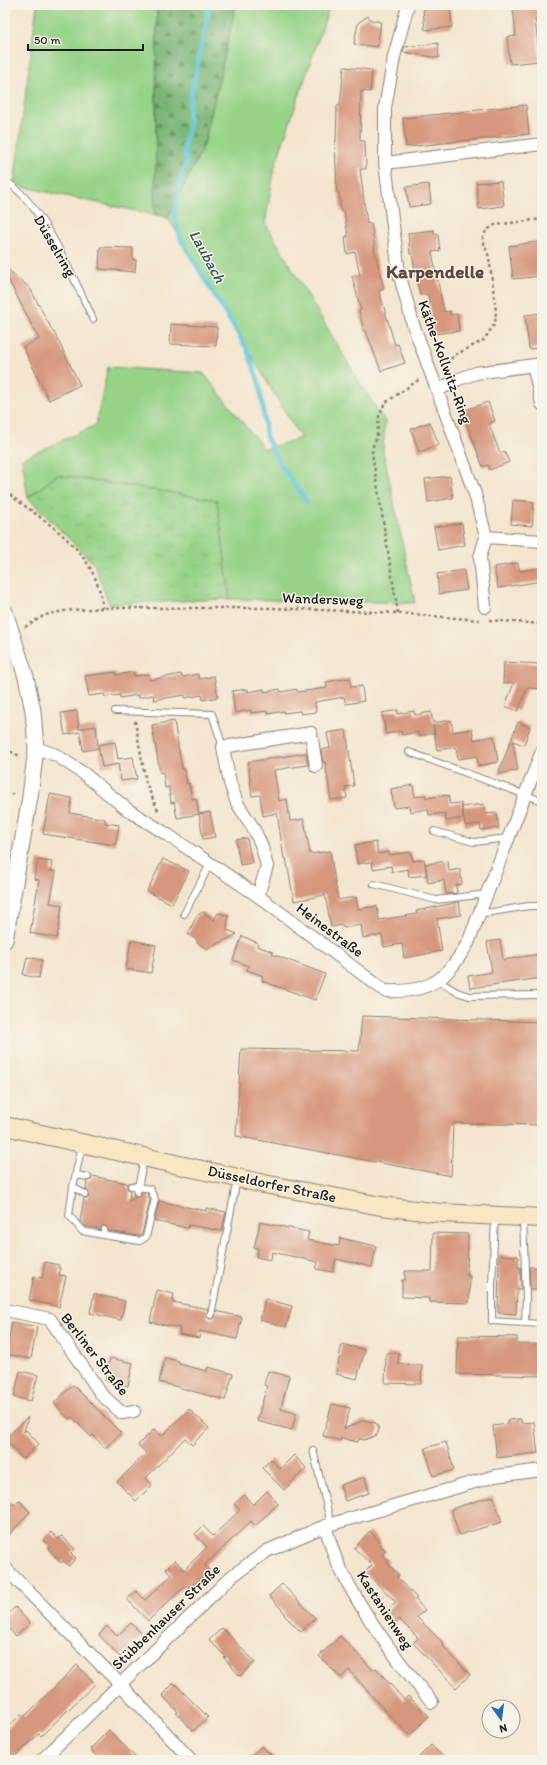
<svg xmlns="http://www.w3.org/2000/svg" width="547" height="1765" font-family="Itim,sans-serif">
<style>
.grass{fill:#96d388;stroke:#597852}
.forest{fill:url(#forest-firs);stroke:#4a6848}
.park{fill:url(#park-tufts);stroke:#597852}
.lines{fill:none;stroke-linecap:round;stroke-linejoin:round}
.stream{stroke:#5fc6dc;stroke-width:4.5}
.building{fill:#d7977d}
.service-casing{stroke:#888075;stroke-width:8}
.minor-casing{stroke:#888075;stroke-width:14}
.tertiary-casing{stroke:#888075;stroke-width:17}
.secondary-casing{stroke:#888075;stroke-width:20}
.path{stroke:#888075;stroke-width:2.5;stroke-dasharray:3 3;stroke-linecap:butt}
.service{stroke:#fff;stroke-width:6}
.minor{stroke:#fff;stroke-width:12}
.tertiary{stroke:#fff;stroke-width:15}
.secondary{stroke:#f9e7c3;stroke-width:18}
.labels{text-anchor:middle;stroke-width:3;stroke-linejoin:round;paint-order:stroke}
.street-label{font-size:15px;fill:#1c1c1c;stroke:#f7f3e8}
.water-label{font-size:16px;font-style:italic;fill:#33585f;stroke:#f7f3e8}
.district-label{font-size:19px;font-weight:bold;fill:#5d473e;stroke:#f7f3e8}
</style>
<defs>
<pattern id="forest-firs" width="22" height="20" patternUnits="userSpaceOnUse"><rect width="22" height="20" fill="#78b574"/><path d="M5 1l3.5 6h-7zM16 11l3.5 6h-7z" fill="#62925e"/></pattern>
<pattern id="park-tufts" width="24" height="20" patternUnits="userSpaceOnUse"><rect width="24" height="20" fill="#96d388"/><path d="M3 7l-1-3M5 7V3M7 7l1-3M15 17l-1-3M17 17v-4M19 17l1-3" fill="none" stroke="#81b575"/></pattern>
</defs>
<rect width="100%" height="100%" fill="#f7f3e8"/>
<filter id="ink" filterUnits="userSpaceOnUse"><feTurbulence type="fractalNoise" baseFrequency=".025" numOctaves="2"/><feDisplacementMap in="SourceGraphic" scale="8" xChannelSelector="R" yChannelSelector="G"/><feConvolveMatrix kernelMatrix="1 2 1 2 8 2 1 2 1" color-interpolation-filters="sRGB"/></filter>
<filter id="wash" filterUnits="userSpaceOnUse"><feTurbulence type="fractalNoise" baseFrequency=".012" numOctaves="4" result="noise"/><feDisplacementMap in="SourceGraphic" scale="16" xChannelSelector="R" yChannelSelector="G"/><feGaussianBlur stdDeviation="0.9" result="paint"/><feColorMatrix in="noise" values="0 0 0 0 0 0 0 0 0 0 0 0 0 0 0 0 0 1.4 0 .05"/><feComposite in="paint" operator="in"/></filter>
<g filter="url(#wash)">
<rect width="100%" height="100%" fill="#f4e5ce"/>
<path class="grass" d="M37,5H157L155,215L14,185Z
M236,5H330L275,166L265,223L364,390L385,421L383,450L415,603L230,599L217,500L57,475L28,498L22,459L96,425L108,367L203,373L264,449L301,438L168,218L204,145Z"/>
<path class="forest" d="M157,5H236L204,145L168,218L155,215Z"/>
<path class="park" d="M57,475L217,500L230,599L109,604L94,564L28,498Z"/>
<g class="lines">
<path class="stream" d="M208,5L207,19L189,105V125L184,145V153L188,161L180,179L178,199L174,213L181,240L247,349L259,383L263,407L266,436L280,464L307,502"/>
</g>
<g id="blocks">
<path class="building" d="M424,5H450L452,27L425,30L423,10H425Z
M516,5H542V19L535,20L540,61L510,64L507,37L516,36L513,8H516Z
M368,16L371,20L381,22L377,47L354,44L358,23Z
M438,43L439,58L403,52L404,47Z
M344,67L372,70L370,92L361,91L360,141H365L366,169H360L367,224L371,223L375,249H374L384,289L379,291L395,345L398,344L405,363L381,371L366,331H364L359,311L361,310L352,276L360,275L355,252L347,254L345,237L348,236L344,211L341,212L339,193H337L335,142H336L337,106H340Z
M526,105L529,134L406,147L403,118Z
M501,181L504,206L479,209L476,183Z
M429,184L431,204L409,207L406,187Z
M434,230V234H438L440,251L432,252L444,312L450,311V315L457,314L459,331L433,334L428,294L420,295L412,254H410L408,233Z
M542,241V276L513,279L509,246Z
M100,247L133,248V260H136L135,272L99,269Z
M5,267L30,288L53,332H54L80,385L49,400L23,347L39,339L5,273Z
M542,313V348L529,349L525,315Z
M171,324L217,327L216,346L170,344Z
M488,402L495,421L489,424L500,453L504,451L509,462L490,470L488,465L483,467L462,411Z
M430,422L439,445L419,452L411,429Z
M450,476L453,498L428,502L425,479Z
M513,500L534,502L532,526L511,524Z
M462,523L465,545L438,550L434,527Z
M518,563L520,571L542,568V581L498,588L494,567Z
M464,570L467,590L439,594L437,574Z
M504,662L542,664V689L527,688L518,711L505,706L514,683H503Z
M116,672V675L134,672V676L149,674L150,680L181,674L182,677L198,674L199,679L214,676L218,697L203,700L202,695L185,698V695L154,700L153,695L138,698V695L120,698V695L105,697L104,694L89,696L85,676Z
M350,678L351,687L362,686L364,701L346,704L344,697L315,702L316,712L301,714L300,711L284,713V711L268,714L267,711L251,713V710L235,713L232,691L248,689V692L264,689V692L280,689L281,692L297,689V692L327,688L326,682Z
M398,710V714L414,711L415,715L431,712L433,723L451,720L453,732L472,729L474,740L494,736L498,762L478,766L477,756L458,759L456,747L437,750L433,725L435,733L419,736L418,732L402,735L401,731L386,734L382,713Z
M77,711L79,729L96,726L98,745L115,742L118,759L133,757L137,779L121,781L118,764L102,767L98,746L99,748L83,751L80,732L65,735L61,713Z
M174,721L182,769H184L187,784L189,783L192,799L196,798L199,814L177,818L174,802L171,803L169,787L165,788L163,772L160,773L152,725Z
M518,722L530,727L524,745L513,741L518,770L498,774Z
M346,730L354,786L345,787L347,798L331,800L325,762H323L321,750L330,748L327,733Z
M306,753L308,765L274,770L279,801L287,799L290,821L304,819L310,854L330,851L338,900L356,897L358,909L377,906L379,920L417,914L416,911L459,902L461,915L437,919L442,951L404,958L402,944L384,947L382,935L363,938L361,925L343,928L342,925L331,927L325,895L294,901L286,858L284,859L277,813L263,816L260,795L252,796L248,762Z
M413,785L415,797L426,795V798L448,795L450,804L461,803L463,818L446,821L445,813L429,815L428,809L410,812L409,806L394,808L391,789Z
M50,794L72,798L70,813L105,819V823L119,825L115,845L43,834Z
M484,804L486,814L497,813L499,828L481,830L480,824L465,826L462,807Z
M210,812L215,837L203,839L199,814Z
M247,838L252,863L240,865L236,840Z
M376,842L378,854L389,852V855L411,852L413,861L424,859L427,875L409,877L408,869L392,872L391,866L373,869L372,862L357,864L355,845Z
M163,859L189,871L172,904L147,891Z
M38,860L52,862L51,871L56,872L50,903L62,905L57,938L30,933L39,880L34,879Z
M448,861L449,871L460,869L462,884L456,885L457,893L446,894L444,880L428,883L425,864Z
M203,912L214,920L218,913L228,915L227,930L237,934L207,949L197,943V940L188,934L197,915Z
M242,936L258,943L257,946L273,952L272,954L325,974L315,1000L262,981L263,976L247,970L249,966L233,960Z
M131,940L156,945L151,973L126,969Z
M500,940L503,960L540,954L542,978L470,988L468,976L492,972L487,942Z
M27,957L42,960L39,978L23,975Z
M362,1016L542,1022V1125L453,1123L451,1176L236,1136L241,1049L359,1051Z
M92,1176L127,1183V1188L130,1190L129,1201L144,1193H147L150,1200L142,1234L139,1236L108,1231L107,1227L104,1226L101,1227L100,1229L84,1226L80,1221L84,1198H88L89,1194L86,1189L87,1181L91,1180Z
M159,1201L206,1211V1208L226,1212L222,1231L189,1225L188,1228L154,1221Z
M260,1222L309,1232L307,1240L339,1246L340,1238L376,1246L372,1267L336,1259L333,1272L316,1269L318,1262L272,1252L271,1260L256,1257L258,1248H254Z
M433,1233L468,1234L467,1276H470L469,1303L429,1302V1298L402,1297V1280H405V1271H432Z
M499,1255L518,1256V1267H520L521,1289H517L516,1314L498,1313Z
M45,1262L59,1265L58,1268H60L59,1275L66,1276L59,1307L29,1300L34,1276L42,1278Z
M529,1267H542V1289H530Z
M157,1290L174,1294L172,1302L208,1309L207,1316L210,1319L215,1318L216,1311L242,1317L237,1339L200,1331L199,1338L179,1334L180,1328L150,1322Z
M94,1294L125,1301L121,1320L90,1313Z
M265,1299L292,1306L286,1327L260,1320Z
M12,1322L37,1327L31,1359L6,1354Z
M458,1336L517,1337V1344H542V1376L457,1374Z
M342,1344L365,1350L357,1379L336,1374Z
M386,1353H399L398,1364L422,1365L421,1384L385,1383Z
M110,1358L133,1363L128,1386L105,1380Z
M165,1358L179,1361V1364L207,1371L208,1367L233,1374L225,1400L159,1382Z
M20,1371L38,1375L31,1401L14,1397Z
M268,1371L289,1376L281,1409L296,1413L292,1430L257,1421L267,1386L264,1385Z
M73,1385L121,1433L105,1448L93,1435L91,1437L72,1417L69,1419L54,1403Z
M332,1404L350,1408L344,1429L364,1420L376,1423L379,1429L377,1435L364,1440L359,1439L358,1442L341,1438V1441L323,1436Z
M189,1409L209,1428L192,1445L185,1438L146,1478L152,1485L136,1501L117,1482L146,1453L138,1445L154,1429L162,1436Z
M28,1417L24,1432L26,1430L39,1444L23,1459L5,1439Z
M521,1419V1423L534,1422L538,1453L497,1458L493,1426L508,1424L507,1420Z
M446,1442L454,1470L433,1476L425,1448Z
M294,1455L306,1468L284,1490L262,1468L271,1459L280,1469Z
M365,1477L369,1493L345,1501L340,1485Z
M267,1491L278,1504L255,1526L251,1521L205,1565L209,1570L188,1591L184,1587L148,1621L127,1599L136,1591L145,1600L172,1575L166,1569L175,1560L184,1570L207,1547L195,1534L203,1526L213,1536L240,1510L234,1504L244,1495L253,1505Z
M5,1496L14,1505L19,1500L30,1512L5,1539Z
M493,1496L502,1522L459,1535L451,1509Z
M370,1531L381,1543L379,1544L386,1551L382,1555L389,1561L387,1563L399,1575L397,1577L417,1598L415,1599L425,1610L417,1617L445,1645L443,1646L470,1675L456,1688L413,1643L418,1638L399,1619L396,1622L385,1612L396,1602L365,1572L372,1565L354,1548Z
M51,1532L58,1539L62,1536L75,1549L71,1553L76,1558L69,1566L63,1561L61,1563L48,1549L50,1547L43,1540Z
M282,1584L315,1618L301,1632L284,1615L285,1613L269,1596Z
M15,1607L30,1623L16,1636L5,1625V1617Z
M131,1623L143,1635L120,1657L99,1635L107,1626L117,1636Z
M222,1628L255,1662L240,1676L224,1658L226,1657L209,1640Z
M340,1636L373,1670L376,1668L404,1700L408,1696L429,1716L410,1735L386,1712L349,1670L341,1678L319,1656Z
M77,1665L95,1684L41,1736L39,1734L11,1760H5V1730L21,1714L24,1717Z
M174,1683L208,1717L193,1731L176,1713L178,1712L162,1695Z
M109,1730L138,1760H100L90,1749Z
M431,1745L446,1760H416Z
M262,1746L276,1760H247Z"/>
</g>
</g>
<g filter="url(#ink)">
<use href="#blocks" fill-opacity="0" stroke="#888075" stroke-width="1"/>
<g class="lines">
<g class="service-casing">
<path id="service" d="M5,181C40,199 76,283 93,319
M115,711L212,714L223,747
M409,752L542,801
M434,831L474,842L508,838
M374,884L436,900L487,894
M184,914L210,864
M479,914L529,906H542
M437,980L457,992L469,996L542,995
M82,1145L73,1187L85,1194
M76,1175L88,1177
M73,1187L69,1215L82,1231L103,1235
M137,1192L144,1159
M495,1218L492,1285V1321L525,1323L526,1297L523,1218
M104,1230L103,1235L140,1241L146,1237L155,1199L150,1189L131,1186
M211,1315L237,1179
M525,1323L542,1324
M313,1450L331,1524"/>
</g>
<g class="minor-casing">
<path id="minor" d="M408,5L394,57L385,108V163L399,273L413,324L475,494L486,537L542,541
M385,163L542,144
M533,365L542,404
M438,390L459,379L476,373L542,364
M485,607L480,557L486,537
M36,748L56,755L83,773L128,810L168,835L258,896L385,991C409,992 434,989 450,969C457,961 462,952 468,943L542,751
M258,896L267,866L261,844L252,826L237,803L230,783L223,747L311,733L316,766
M5,1310L50,1319L102,1395L122,1413L134,1411
M325,1526C330,1541 334,1558 342,1572C366,1619 398,1662 432,1702
M5,1568L120,1684L191,1760
M42,1760L232,1576L267,1551L325,1526L495,1476L542,1470"/>
</g>
<g class="tertiary-casing">
<path id="tertiary" d="M5,612L26,677L33,711L36,748L30,797L5,940"/>
</g>
<g class="secondary-casing">
<path id="secondary" d="M5,1126L264,1184L381,1206L441,1213L542,1218"/>
</g>
<path class="path" d="M542,184V193
M442,367L455,355L484,340L495,323L496,311L489,257L483,241V236L487,230L495,225L542,219
M5,491C48,525 96,548 103,608
M398,613L372,453L373,446L377,437L379,416L385,403L420,379
M489,620L542,624
M25,627L45,615L63,611L103,608H272L398,613L480,620
M135,721L146,783L159,813
M5,749L20,756
M5,793L16,795"/>
<use href="#service" class="service"/>
<use href="#minor" class="minor"/>
<use href="#tertiary" class="tertiary"/>
<use href="#secondary" class="secondary"/>
</g>
</g>
<g class="labels">
<g class="street-label">
<text transform="translate(55 246) rotate(60)" y="5">Düsselring</text>
<text transform="translate(445 362) rotate(70)" y="5">Käthe-Kollwitz-Ring</text>
<text transform="translate(323 599) rotate(2)" y="5">Wandersweg</text>
<text transform="translate(330 930) rotate(37)" y="5">Heinestraße</text>
<text transform="translate(272 1184) rotate(12)" y="5">Düsseldorfer Straße</text>
<text transform="translate(95 1354) rotate(52)" y="5">Berliner Straße</text>
<text transform="translate(385 1610) rotate(57)" y="5">Kastanienweg</text>
<text transform="translate(166 1617) rotate(-44)" y="5">Stübbenhauser Straße</text>
</g>
<g class="water-label">
<text transform="translate(208 256) rotate(61)" y="6">Laubach</text>
</g>
<g class="district-label">
<text x="435" y="278">Karpendelle</text>
</g>
</g>
<rect width="547" height="1765" fill="none" stroke="#f7f3e8" stroke-width="20"/>
<g transform="translate(501 1719) rotate(166)"><circle r="19" fill="#f7f3e8" stroke="#9f9d96"/>
<path d="M0-3L7 15L0 10L-7 15Z" fill="#1f6fb2"/>
<text y="-6" font-size="11" font-weight="bold" text-anchor="middle" fill="#1c1c1c">N</text>
</g>
<path d="M28 44v6h115v-6" fill="none" stroke="#1c1c1c" stroke-width="2"/>
<text x="34" y="44" font-size="12" fill="#1c1c1c" stroke="#f7f3e8" stroke-width="3" paint-order="stroke">50 m</text>
</svg>
